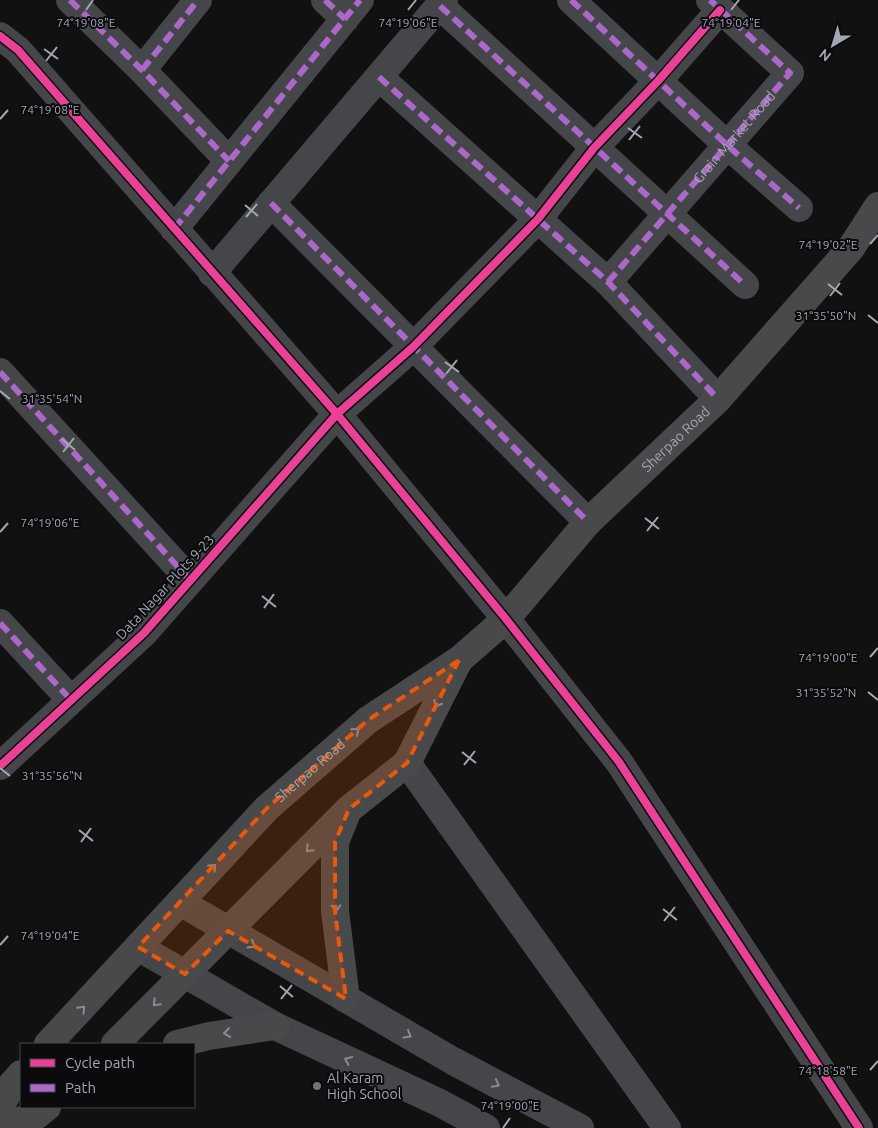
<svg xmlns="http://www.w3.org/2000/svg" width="878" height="1128" font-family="Ubuntu,sans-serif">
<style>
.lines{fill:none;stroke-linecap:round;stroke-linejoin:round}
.minor{stroke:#454649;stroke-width:28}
.major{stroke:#48494b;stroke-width:28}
.quiet{stroke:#ac68c9;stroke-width:6;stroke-dasharray:12 6;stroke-linecap:butt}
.cycleway-casing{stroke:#0b0b0d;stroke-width:11}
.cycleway{stroke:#ea4096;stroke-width:8}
.oneway{stroke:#878b93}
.oneway2{stroke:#868a92}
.marked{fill:#e8590c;fill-opacity:0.2;stroke:#e8590c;stroke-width:4;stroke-dasharray:10 6;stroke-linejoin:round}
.ticks{fill:none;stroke:#a2a7b2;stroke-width:2}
.poi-dot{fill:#6f727a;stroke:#0b0b0d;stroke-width:2}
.labels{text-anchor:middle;stroke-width:4;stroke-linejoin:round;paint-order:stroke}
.street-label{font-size:14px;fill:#a2a7b2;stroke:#0b0b0d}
.poi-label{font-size:14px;fill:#a2a7b2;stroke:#0b0b0d;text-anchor:start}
.ticks-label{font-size:12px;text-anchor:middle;fill:#a2a7b2;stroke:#0b0b0d;stroke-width:4;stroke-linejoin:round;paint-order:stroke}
</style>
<rect width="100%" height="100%" fill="#111"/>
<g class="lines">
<path class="minor" d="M70,0L142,70L229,161
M325,0L345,19
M571,0L727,145L799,208
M440,6L745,285
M0,36L18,50L337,414L506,619L619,762L859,1128
M142,70L198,0
M379,77L608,282L718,399
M271,203L588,522
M174,229L360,0
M212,273L444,0
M608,282L790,73L710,0
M0,372L190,580
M0,623L71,700
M407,763L667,1128
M0,766L144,633L337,414L413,347L538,219L594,148L658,81L720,10
M180,902L453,1061L580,1128
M138,947L275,1026L440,1103L486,1128"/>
<g class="major">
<path d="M346,999L335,911V842L346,815"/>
<path id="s1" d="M48,1044L267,808L368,720L459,660L506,619L588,522L718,399L851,248L878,206"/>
<path d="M115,1044L349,809L407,763L458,662"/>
<path d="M177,1044L209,1036L275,1026"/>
<path d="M0,1108L12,1084L21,1074"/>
<path d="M0,1127L36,1116L47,1107"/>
</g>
<g class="quiet">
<path d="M70,0L142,70L229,161"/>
<path d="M325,0L345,19"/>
<path d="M571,0L727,145L799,208"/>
<path d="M440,6L745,285"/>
<path d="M142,70L198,0"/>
<path d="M379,77L608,282L718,399"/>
<path d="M271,203L588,522"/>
<path d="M174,229L360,0"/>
<path id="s2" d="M608,282L790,73L710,0"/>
<path d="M0,372L190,580"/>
<path d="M0,623L71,700"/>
</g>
<g class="cycleway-casing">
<path id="cycleway" d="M0,36L18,50L337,414L506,619L619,762L859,1128
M0,766L144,633L337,414L413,347L538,219L594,148L658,81L720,10"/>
</g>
<use href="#cycleway" class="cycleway"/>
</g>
<defs><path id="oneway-chevron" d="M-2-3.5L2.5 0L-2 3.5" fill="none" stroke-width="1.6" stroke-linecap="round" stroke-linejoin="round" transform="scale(1.25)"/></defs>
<g class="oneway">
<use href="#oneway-chevron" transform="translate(437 704) rotate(117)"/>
<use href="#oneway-chevron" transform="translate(356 731) rotate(-41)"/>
<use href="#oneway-chevron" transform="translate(309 849) rotate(135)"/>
<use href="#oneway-chevron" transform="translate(213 867) rotate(-47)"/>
<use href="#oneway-chevron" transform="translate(336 908) rotate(88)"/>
<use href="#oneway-chevron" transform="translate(156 1003) rotate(135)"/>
<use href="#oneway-chevron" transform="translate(82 1009) rotate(-47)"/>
<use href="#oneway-chevron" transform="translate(227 1033) rotate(172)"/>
</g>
<g class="oneway2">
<use href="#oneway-chevron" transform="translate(252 945) rotate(30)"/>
<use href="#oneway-chevron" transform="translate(408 1035) rotate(30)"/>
<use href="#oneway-chevron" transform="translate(348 1060) rotate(-155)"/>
<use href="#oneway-chevron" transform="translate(496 1084) rotate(28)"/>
</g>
<path class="marked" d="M459,660L407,763L349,809L335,842V911L346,999L228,931L185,974L138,947L267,808L368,720Z"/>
<path class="ticks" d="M86,10L93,0M408,10L416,0M731,10L739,0M44,49L58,59M46,61L57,47M0,119L8,110M628,128L642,138M629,140L640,126M245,205L258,216M246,217L257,204M870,244L878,235M828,284L842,295M830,296L840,283M868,315L878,323M445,362L459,372M446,374L457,360M0,391L10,399M62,439L75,450M63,452L74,438M645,518L659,529M647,531L658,517M0,532L8,523M262,596L276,607M264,608L274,594M870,657L878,648M868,692L878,700M462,752L476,763M464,765L475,751M0,768L10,776M79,830L93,841M81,842L91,828M663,909L677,920M664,921L675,907M0,945L8,936M280,986L293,997M281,999L292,985M870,1070L878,1061M503,1128L510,1118"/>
<circle class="poi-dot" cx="317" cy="1086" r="5"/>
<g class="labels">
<g class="street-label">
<text dy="5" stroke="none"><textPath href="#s2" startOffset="192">Grain Market Road</textPath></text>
<text dy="5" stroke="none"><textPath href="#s1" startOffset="875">Sherpao Road</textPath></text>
<text transform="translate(165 587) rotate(-47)" y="5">Data Nagar Plots 9-23</text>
<text dy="5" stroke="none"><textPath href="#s1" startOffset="379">Sherpao Road</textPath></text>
</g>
<g class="poi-label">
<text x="327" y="1083">Al Karam<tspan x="327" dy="16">High School</tspan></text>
</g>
</g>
<g class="ticks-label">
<text x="408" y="27">74°19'06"E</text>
<text x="86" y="27">74°19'08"E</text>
<text x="731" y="27">74°19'04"E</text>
<text x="50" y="114">74°19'08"E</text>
<text x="828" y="249">74°19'02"E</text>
<text x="826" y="320">31°35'50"N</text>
<text x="52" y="403">31°35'54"N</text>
<text x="50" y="527">74°19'06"E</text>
<text x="828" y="662">74°19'00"E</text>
<text x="826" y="697">31°35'52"N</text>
<text x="52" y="780">31°35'56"N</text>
<text x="50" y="940">74°19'04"E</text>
<text x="828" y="1075">74°18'58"E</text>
<text x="510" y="1110">74°19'00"E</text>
</g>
<rect x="20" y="1043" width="175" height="65" fill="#0b0b0d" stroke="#47494f"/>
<rect x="30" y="1059" width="25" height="8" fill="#ea4096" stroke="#47494f"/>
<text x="65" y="1068" font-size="15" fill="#a2a7b2">Cycle path</text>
<rect x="30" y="1084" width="25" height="8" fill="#ac68c9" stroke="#47494f"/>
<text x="65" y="1093" font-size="15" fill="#a2a7b2">Path</text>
<g transform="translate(833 45) rotate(218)" stroke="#0b0b0d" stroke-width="4" paint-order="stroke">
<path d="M0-4L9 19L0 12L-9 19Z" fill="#a2a7b2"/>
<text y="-8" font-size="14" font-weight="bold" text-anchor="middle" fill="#a2a7b2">N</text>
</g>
</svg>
